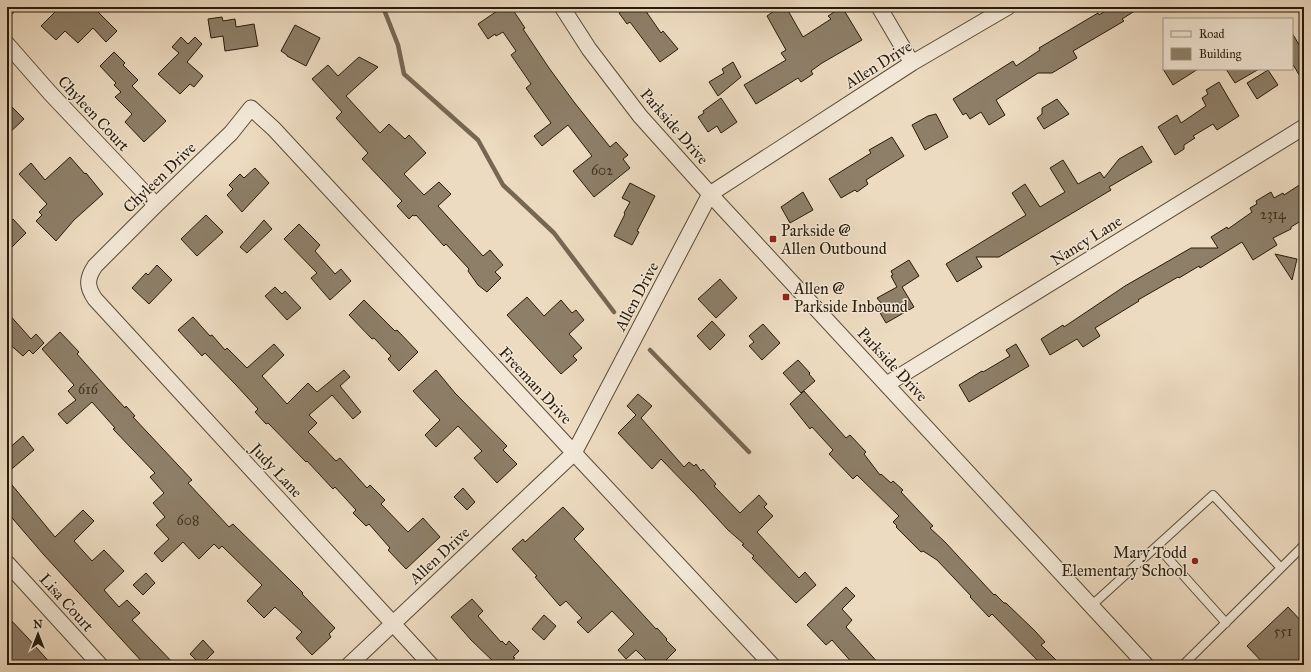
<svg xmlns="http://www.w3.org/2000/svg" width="1311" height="672" font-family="'IM FELL Great Primer',serif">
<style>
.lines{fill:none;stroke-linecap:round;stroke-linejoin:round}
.stream{stroke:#766753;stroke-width:4.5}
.building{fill:#8e7f69;stroke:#281b0a}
.lane-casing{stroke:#594b38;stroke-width:10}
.street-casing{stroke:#594b38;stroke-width:17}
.lane{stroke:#f3e8d7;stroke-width:8}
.street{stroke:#f3e8d7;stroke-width:15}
.poi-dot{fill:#8f2418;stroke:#f3e8d7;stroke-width:1.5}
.labels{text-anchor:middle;stroke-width:3;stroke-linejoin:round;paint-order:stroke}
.number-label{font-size:14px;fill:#423422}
.street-label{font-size:16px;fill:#281b0a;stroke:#f3e8d7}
.poi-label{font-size:16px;fill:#281b0a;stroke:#f3e8d7;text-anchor:start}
</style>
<rect width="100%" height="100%" fill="#eddbc1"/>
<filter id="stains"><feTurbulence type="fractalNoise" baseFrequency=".005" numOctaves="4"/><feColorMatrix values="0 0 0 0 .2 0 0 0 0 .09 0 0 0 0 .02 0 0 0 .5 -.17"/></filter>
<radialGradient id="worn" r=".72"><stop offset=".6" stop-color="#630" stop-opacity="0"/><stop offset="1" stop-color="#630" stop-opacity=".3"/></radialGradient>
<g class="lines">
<path class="stream" d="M383,7L398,45L404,74L478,140L503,185L554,233L614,312
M650,350L749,452"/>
</g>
<path class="building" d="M60,7H93L117,31L106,42L93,28L78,43L65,31L56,40L41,26Z
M503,7H511L525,28L523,29L549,68L574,102L610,147L616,142L628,155L623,159L630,168L594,197L573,171L592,156L568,125L542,146L534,136L551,123L526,88L531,84L511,55L516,51L503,32L496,36L495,34L488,39L478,24Z
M628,7H643L661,33L663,31L678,49L660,62L630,22L627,24L619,13Z
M772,7H786L803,37L831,19L828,16L842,7L862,40L822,63L811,71L813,74L801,82L798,78L756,104L744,85L786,60L781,53L786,50L767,16L774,11Z
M1112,7H1141L1122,19L1124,21L1073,51L1077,58L1052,73H1038L996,100L1005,115L989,125L981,112L970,119L966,113L963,115L953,99L1013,61L1016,66L1040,50L1039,48L1098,13L1099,15Z
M222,17L223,21L235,19L236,27L254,24L258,46L225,51L223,36L211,38L208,19Z
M295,25L320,38L306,66L287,56V55L281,51Z
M1292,33L1304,53V83L1292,63Z
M181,37L188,44L195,37L202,44L187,62L203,76L194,87L190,84L180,94L158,74L179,53L172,47Z
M114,52L125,63L123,65L138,80L132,86L166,121L144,142L125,122L132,114L115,97L121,92L114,85L116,83L100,66Z
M359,57L378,67L346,96L380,133L389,124L405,139L409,135L426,153L404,174L424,195L439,182L451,194L438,206L483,256L490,250L503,265L495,272L501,278L487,292L478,285L468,271L469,269L446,244L444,246L416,215L415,216L413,215L409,219L397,206L402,201L362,159L368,153L336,118L342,112L312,79L328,65L338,76Z
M733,62L741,77L718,96L709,82L724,73L722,69Z
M1163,69H1198L1173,85Z
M1226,69H1259L1235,83Z
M1268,70L1278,85L1257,99L1247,83Z
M1219,82L1239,116L1217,130L1213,124L1193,136L1195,138L1184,145V149L1175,155L1158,127L1177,115L1181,123L1206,106L1202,98L1208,94L1206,90Z
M721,98L737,122L721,133L717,126L708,132L698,117L704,113L703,111Z
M1057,99L1069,114L1044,129L1037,118L1042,114V108Z
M7,102L24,119L7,135Z
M936,114L948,137L925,150L912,125L928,116Z
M892,137L904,156L866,180L868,184L857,192L855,190L841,198L829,179L871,153L869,150Z
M1142,146L1152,162L1109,187L1111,190L999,257H976L982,267L957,282L946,264L1026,215L1012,193L1025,184L1040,207L1065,192L1050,168L1063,160L1078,184L1100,172L1104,178L1119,159Z
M70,157L85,174L86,173L103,194L74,220L56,241L36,221L42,215L39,212L47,204L19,174L31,163L45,180Z
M255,168L269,183L242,212L227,195L233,189L229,185L240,174L244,178Z
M1304,182V219L1291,227V229L1273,238L1277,245L1253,260L1242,242L1200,268L1199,266L1179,278L1178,277L1138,300L1139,301L1095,328L1100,336L1083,347L1077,339L1050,355L1041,339L1063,325L1064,327L1125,286L1191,248H1218L1211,237L1227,227L1228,229L1252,212L1250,208L1257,204L1256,201L1271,192L1274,198L1283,193L1284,195Z
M630,183L655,196L637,231L639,232L632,245L614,236L625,214L624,213L630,202L622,198Z
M803,192L813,210L790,223L781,207Z
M206,215L223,232L197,256L181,239Z
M13,219L26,233L7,252V225Z
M264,220L272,229L247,253L240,247Z
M299,224L320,245L315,251L335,274L341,269L351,281L330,300L311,278L317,273L284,239Z
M1275,254L1297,259L1292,280Z
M909,260L919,276L902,287L914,307L886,323L876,306L881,303L877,298L897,287L891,276L893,275L891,271Z
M157,265L172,280L149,304L132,288L146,273L148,275Z
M720,279L737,298L716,318L698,299Z
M275,287L282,294L285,291L301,308L287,320L265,296Z
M527,297L544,316L561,300L572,313L576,310L584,320L569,334L582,348L573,356L577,360L561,374L507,315Z
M364,300L395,331L397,330L418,352L399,371L388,359L391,356L374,338L372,339L349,315Z
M7,312L31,339L36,334L44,343L33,354L29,350L23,356L7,342Z
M193,317L210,336L212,335L225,350L227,348L247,368L274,344L284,355L262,376L287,404L308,383L317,392L344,370L350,377L340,386L361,412L353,419L332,395L309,415L317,423L308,432L336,461L340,458L367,488L370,485L385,500L381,504L408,532L423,518L440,537L406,569L388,550L390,548L369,524L366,526L353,513L356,510L335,487L333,489L307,461L306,462L268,423L266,424L255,412L258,409L236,385L205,353L202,356L178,330Z
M712,321L725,335L710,350L697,336Z
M763,324L780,343L762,360L749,346L754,342L749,336Z
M60,332L79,352L77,354L107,388L125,408L126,406L135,416L133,417L192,480L188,483L229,527L233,524L292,582L303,593L302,594L335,628L329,634L331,637L312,655L296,638L302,632L275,607L264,618L247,601L262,585L222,546L219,549L214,544L199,559L183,542L162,562L154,553L169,539L156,525L165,517L153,503L164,493L150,477L155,473L113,429L115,428L92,402L67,424L58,414L76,400L68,391L74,385L42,349Z
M1016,344L1029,366L969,402L959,385L982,371L983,372L1010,356L1006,350Z
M798,360L810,373L809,374L815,381L801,393L783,373Z
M436,370L455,393L507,446L503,450L517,464L497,483L474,458L482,451L458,426L436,447L425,435L440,420L413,391Z
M804,391L846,438L850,435L866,452L864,454L880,475L881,474L891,483L893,481L903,490L901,492L933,526L930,528L945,542L994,595L995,594L1004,603H1006L1035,631L1045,642L1041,645L1061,665H1042L992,614L989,617L970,597L971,596L937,560L923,551L921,552L896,527L897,526L893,522L899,516L857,475L853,479L829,454L833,450L812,427L810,429L790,404Z
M638,394L652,406L641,418L684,467L689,462L694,466L696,464L701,471L703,469L716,484L714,486L740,513L759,495L767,504L764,507L773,516L757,532L799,578L805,572L816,585L796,603L752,558L754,556L742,545L744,544L728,530L694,493L661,459L652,469L618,433L636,415L627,406Z
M23,436L34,450L7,473V450Z
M7,479L55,537L83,510L94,521L74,541L92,561L104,550L124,571L104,590L119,607L127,600L140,613L132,620L175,665H145L44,555L7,512Z
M463,488L475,502L467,510L454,497Z
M563,507L584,529L574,539L656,629L657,628L667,639L666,640L676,650L661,665H651L636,650L626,659L618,650L634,634L612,611L588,633L577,622L582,618L566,601L560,606L535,577L537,576L512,549L523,539L525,542Z
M146,573L155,583L143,595L133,585Z
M846,587L855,596L842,609L852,620L846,627L880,665H854L832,640L826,645L807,625Z
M472,599L483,611L478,616L501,642L502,641L506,645L509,641L519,651L513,657L515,658L507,665H497L471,640L451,617Z
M1288,607L1304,624V665H1265L1247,646Z
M544,615L556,626L544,640L532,629Z
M7,616L27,637L52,665H7Z
M203,640L214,652L201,665L190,654Z"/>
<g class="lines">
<g class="lane-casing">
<path id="lane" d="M1157,546L1226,623
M1281,568L1304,545
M1091,606L1213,495L1281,568L1183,665"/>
</g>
<g class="street-casing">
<path id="street" d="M562,7L589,49L640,116L710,194L1146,665
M879,7L912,63
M7,8L8,7
M7,44L50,93L156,205
M887,384L1304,127
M7,563L100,665
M349,665L574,453L710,194L912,63L1008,7
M431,665L95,299C86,286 87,278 95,266L156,205L231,133L251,108L274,129L574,453L772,665"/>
</g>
<use href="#lane" class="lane"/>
<use href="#street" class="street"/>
</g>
<g class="poi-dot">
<rect x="769" y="235" width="8" height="8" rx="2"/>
<rect x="782" y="293" width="8" height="8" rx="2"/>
<circle cx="1195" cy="561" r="4"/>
</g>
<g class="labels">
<g class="number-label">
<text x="602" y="175">602</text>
<text x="1273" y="219">2314</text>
<text x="88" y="394">616</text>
<text x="188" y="525">608</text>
<text x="1283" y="636">551</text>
</g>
<g class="street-label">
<text transform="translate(878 64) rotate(-32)" y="6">Allen Drive</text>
<text transform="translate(94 113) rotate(47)" y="6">Chyleen Court</text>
<text transform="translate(675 126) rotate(49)" y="6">Parkside Drive</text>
<text transform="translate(159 177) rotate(-44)" y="6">Chyleen Drive</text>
<text transform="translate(1086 240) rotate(-32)" y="6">Nancy Lane</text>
<text transform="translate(636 296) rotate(-62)" y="6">Allen Drive</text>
<text transform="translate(893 364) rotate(47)" y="6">Parkside Drive</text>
<text transform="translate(536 385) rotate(47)" y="6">Freeman Drive</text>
<text transform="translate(277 470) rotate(47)" y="6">Judy Lane</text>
<text transform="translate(439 555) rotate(-43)" y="6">Allen Drive</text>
<text transform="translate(67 602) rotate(48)" y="6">Lisa Court</text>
</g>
<g class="poi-label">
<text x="781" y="236">Parkside @<tspan x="781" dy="18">Allen Outbound</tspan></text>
<text x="794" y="294">Allen @<tspan x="794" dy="18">Parkside Inbound</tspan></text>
<text x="1187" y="558" text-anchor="end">Mary Todd<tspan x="1187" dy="18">Elementary School</tspan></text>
</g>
</g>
<rect width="1311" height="672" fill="none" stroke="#eddbc1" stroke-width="24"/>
<rect x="8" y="8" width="1295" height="656" fill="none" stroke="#281b0a" stroke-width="2"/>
<rect x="12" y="12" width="1287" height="648" fill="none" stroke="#281b0a"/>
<rect x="1163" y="18" width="130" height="52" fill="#f3e8d7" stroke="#a29685"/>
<rect x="1171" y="31" width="20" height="6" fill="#f3e8d7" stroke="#a29685"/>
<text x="1199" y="38" font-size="12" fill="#281b0a">Road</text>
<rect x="1171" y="48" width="20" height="12" fill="#8e7f69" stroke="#a29685"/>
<text x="1199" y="58" font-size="12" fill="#281b0a">Building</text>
<g transform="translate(38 634)" stroke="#f3e8d7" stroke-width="3" paint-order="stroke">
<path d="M0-3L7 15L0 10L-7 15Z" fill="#281b0a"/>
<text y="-6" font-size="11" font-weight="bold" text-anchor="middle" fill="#281b0a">N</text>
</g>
<rect width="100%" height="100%" filter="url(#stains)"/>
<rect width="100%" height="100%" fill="url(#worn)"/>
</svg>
